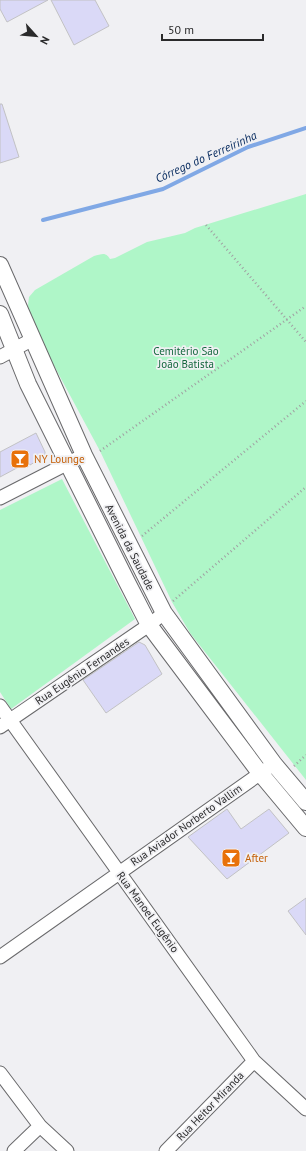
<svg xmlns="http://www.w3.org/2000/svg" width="306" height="1151" font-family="'PT Sans',sans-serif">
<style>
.green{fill:#aff6c8}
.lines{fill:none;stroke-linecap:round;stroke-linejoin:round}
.stream{stroke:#80a8e5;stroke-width:4}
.building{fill:#dad9f7;stroke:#c2c2c4}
.minor-casing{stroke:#69696b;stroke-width:15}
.tertiary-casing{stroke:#69696b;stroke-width:18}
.path{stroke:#a0a0a2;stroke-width:2.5;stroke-dasharray:1 3;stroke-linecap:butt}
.minor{stroke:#fff;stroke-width:13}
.tertiary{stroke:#fff;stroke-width:16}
.labels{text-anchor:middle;stroke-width:3.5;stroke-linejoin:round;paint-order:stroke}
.park-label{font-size:11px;fill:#14683e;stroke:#f0f0f3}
.food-label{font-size:11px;fill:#c56008;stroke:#f0f0f3;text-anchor:start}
.street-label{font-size:11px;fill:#2a2a2b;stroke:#f0f0f3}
.water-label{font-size:12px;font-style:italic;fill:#02275c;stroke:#f0f0f3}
</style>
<rect width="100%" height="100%" fill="#f0f0f3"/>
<path class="green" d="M306,194V780L190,633L172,602L100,451L30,321L28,305L29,297L35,290L94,256C101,255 105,251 110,259L115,258L147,242L185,233L195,228Z
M62,479L135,619L11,709L0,692V510Z"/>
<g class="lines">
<path class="stream" d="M43,220L163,189L248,147L306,128"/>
</g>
<path class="building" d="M0,0H48L7,22L0,9Z
M51,0H95L109,26L74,45Z
M0,104H2L19,157L0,163Z
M36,433L45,452V456L30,465L28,462L0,477V452Z
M139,642L145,645L162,674L106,713L83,680Z
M227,809L241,829L269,809L289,833L227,879L188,837Z
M306,898V935L288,911Z"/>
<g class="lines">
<g class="minor-casing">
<path id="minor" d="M0,357L33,339
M0,498L84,455
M0,706L254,1061L306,1109
M0,727L149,625L164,613
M0,957L268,768
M0,1073L40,1126L67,1151
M14,1151L40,1126
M166,1151L254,1061"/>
</g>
<g class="tertiary-casing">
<path id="tertiary" d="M0,265L84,455L164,613L274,764L306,802
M0,314L28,384L127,582L149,625L260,773L306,828"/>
</g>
<path class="path" d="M206,225L306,342
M100,451L306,306
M142,536L306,401
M173,601L306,487
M294,766L306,755"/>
<use href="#minor" class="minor"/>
<use href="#tertiary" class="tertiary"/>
</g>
<defs>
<g id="bar-square" transform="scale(1)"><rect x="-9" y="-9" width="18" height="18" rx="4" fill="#e8710a" stroke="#f0f0f3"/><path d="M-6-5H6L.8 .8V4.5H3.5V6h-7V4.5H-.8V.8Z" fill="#fff"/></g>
</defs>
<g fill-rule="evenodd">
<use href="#bar-square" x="20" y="459"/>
<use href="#bar-square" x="231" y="858"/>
</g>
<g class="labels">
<g class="park-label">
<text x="186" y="355">Cemitério São<tspan x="186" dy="13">João Batista</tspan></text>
</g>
<g class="food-label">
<text x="34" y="463">NY Lounge</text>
<text x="245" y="862">After</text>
</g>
<g class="street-label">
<text transform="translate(130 547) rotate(63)" y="4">Avenida da Saudade</text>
<text transform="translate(82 671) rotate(-34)" y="4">Rua Eugênio Fernandes</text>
<text transform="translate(186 825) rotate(-35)" y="4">Rua Aviador Norberto Vallim</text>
<text transform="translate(148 912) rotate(54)" y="4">Rua Manoel Eugênio</text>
<text transform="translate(210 1106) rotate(-46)" y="4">Rua Heitor Miranda</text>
</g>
<g class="water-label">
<text transform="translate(206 157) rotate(-24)" y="4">Córrego do Ferreirinha</text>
</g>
</g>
<g transform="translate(36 36) rotate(117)" stroke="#f0f0f3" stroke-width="3" paint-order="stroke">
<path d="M0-3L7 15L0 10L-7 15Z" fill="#2a2a2b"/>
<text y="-6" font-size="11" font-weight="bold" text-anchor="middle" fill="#2a2a2b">N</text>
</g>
<path d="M162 34v6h101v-6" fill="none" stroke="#2a2a2b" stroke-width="2"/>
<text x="168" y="34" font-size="12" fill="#2a2a2b" stroke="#f0f0f3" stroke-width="3" paint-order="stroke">50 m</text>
</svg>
